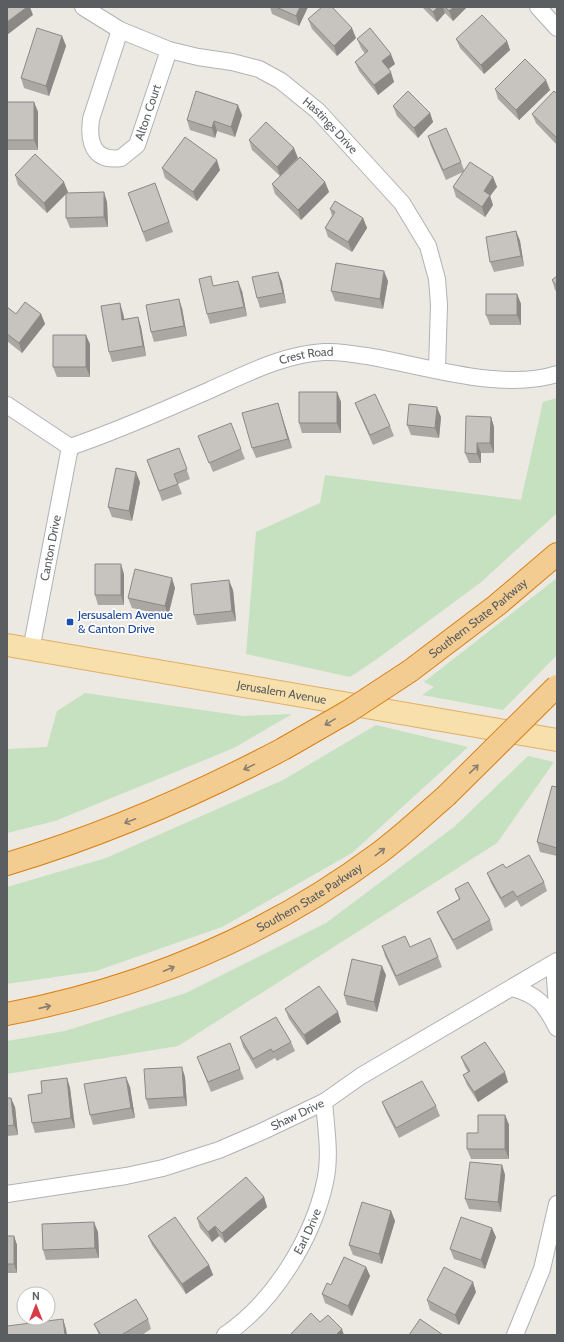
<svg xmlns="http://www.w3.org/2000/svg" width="564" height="1342" font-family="Cabin,sans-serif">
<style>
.green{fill:#c5e1c0}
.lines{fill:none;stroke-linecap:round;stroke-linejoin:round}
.minor-casing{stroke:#afb3b6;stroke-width:18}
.primary-casing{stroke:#e4ad63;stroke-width:24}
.motorway-casing{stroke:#da8014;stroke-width:24}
.minor{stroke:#fff;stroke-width:16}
.primary{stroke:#f7e0ab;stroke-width:22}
.motorway{stroke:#f3cc92;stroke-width:22}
.motorway-bridge-casing{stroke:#da8014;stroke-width:24;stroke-linecap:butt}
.motorway-bridge{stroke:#f3cc92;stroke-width:22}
.wall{fill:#aba8a4}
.shaded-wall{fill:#8b8886}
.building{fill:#c7c3bf;stroke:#8b8886}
.oneway{stroke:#887f70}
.transit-dot{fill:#1a4fb4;stroke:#fff;stroke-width:1.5}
.labels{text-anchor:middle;stroke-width:3.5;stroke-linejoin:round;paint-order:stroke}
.street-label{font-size:12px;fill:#5a5e61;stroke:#fff}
.transit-label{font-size:12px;fill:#164399;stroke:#fff;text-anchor:start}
</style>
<rect width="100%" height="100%" fill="#ece8e2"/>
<path class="green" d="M557,398V513L480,583L377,659L350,677L246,654L256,532L320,503L325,475L521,500L543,402Z
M557,578V655L503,710L422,695L434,687L424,682Z
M85,693L243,716L292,714L234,748L55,821L7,833V749L47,747L57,711Z
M376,725L468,747L352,853L222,927L96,971L7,984V887L106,858L283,780Z
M528,756L554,762L497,843L178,1046L7,1074V1041L65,1031L186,993L326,923L454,827Z"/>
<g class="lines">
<g class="minor-casing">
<g id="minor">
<path id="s1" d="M83,7L120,30L169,50L198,57L232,62L259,69L281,81L318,111L402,203L428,246L437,279L439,305L437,369"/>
<path d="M538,7L557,28"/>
<path id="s2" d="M120,30L91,119C88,142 93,162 121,158L137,145L169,50"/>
<path d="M7,405L70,447"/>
<path id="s3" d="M70,447C118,431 164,410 210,390C246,374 284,354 324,352C342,351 360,355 378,358C431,368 505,391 557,374"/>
<path id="s4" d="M31,650L70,447"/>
<path d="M554,964L557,1007"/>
<path d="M512,988C539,995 545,1005 557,1028"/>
<path id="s5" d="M7,1194L126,1176L163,1168L219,1150L261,1132L324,1102L361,1076L557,961"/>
<path id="s6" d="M225,1335C274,1302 313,1238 325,1182C331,1156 326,1128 324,1102"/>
<path d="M515,1335L542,1269L557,1204"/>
</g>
</g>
<g class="primary-casing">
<g id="primary">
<path id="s7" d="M7,645L557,740"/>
</g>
</g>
<g class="motorway-casing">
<g id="motorway">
<path id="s8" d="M410,671L497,605L557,554"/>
<path d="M7,864C103,835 194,796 283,749"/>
<path id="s9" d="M7,1014C142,988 269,935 379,853C403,835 424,815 446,796"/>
</g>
</g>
<use href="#minor" class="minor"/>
<use href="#primary" class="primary"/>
<use href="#motorway" class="motorway"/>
<g class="motorway-bridge-casing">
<path id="motorway-bridge" d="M283,749L349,711L410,671
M446,796L557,686"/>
</g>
<use href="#motorway-bridge" class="motorway-bridge"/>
</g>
<path class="wall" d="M270,7H308L299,26L272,14Z
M422,7H467L453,21L445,13L437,22Z
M308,19L356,38L337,56L312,29Z
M62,36L66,46L49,96L24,88L21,78Z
M357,39L395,64L388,69L394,82L378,95L359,71L355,62L365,54L361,48Z
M456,39L507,41L510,50L484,74L460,48Z
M495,89L550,90L519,120L498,99Z
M557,94V145L536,123L532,114Z
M7,102H34L38,112V150H7Z
M393,106L430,113L433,122L418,138L397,116Z
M242,115L235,137L217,131L215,138L190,130L187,120Z
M428,136L461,162L464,170L493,177L497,187L490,196L493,205L485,217L456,197L453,187L463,172L446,180L431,146Z
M249,140L298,158L288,168L325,182L329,192L301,220L275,194L272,184L280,176L252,150Z
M162,168L220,170L197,201L165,178Z
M15,175L68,192L67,193L107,202L108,227L70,228L66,218V194L47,213L18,185Z
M155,183L173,232L146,242L128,193Z
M330,209L363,218L367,228L352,252L328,237L325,228L332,216Z
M516,231L520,241L524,266L494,272L490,262Z
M278,272L282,282L286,303L260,308L257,298Z
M557,276V292L555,290L552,280Z
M388,281L383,309L335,301L331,291Z
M215,286L242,291L247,316L210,324L207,314Z
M517,294L521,304V325H490L486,315Z
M7,307L16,314H41L45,324L22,353L7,341Z
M182,308L187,336L154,342L151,332Z
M123,313L124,319L138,317L141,327L146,356L112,362L109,352Z
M90,344V377H57L53,367Z
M337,392L341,402V433H302L299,423Z
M278,403L281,413L292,448L256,458L252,448Z
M355,403L390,426L394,436L373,445L359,413Z
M441,417L439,438L411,435L407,425Z
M491,417L494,427V453H481V463H469L465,453Z
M198,436L241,449L245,459L213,472Z
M179,448L190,479L178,484L182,494L162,501L147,460Z
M140,482L132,521L112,517L108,507Z
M124,574V605H98L95,595Z
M175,588L168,616L132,608L128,598Z
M233,590L236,621L197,625L194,615Z
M557,787V856L540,852L537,842Z
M506,868L544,882L547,891L521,907L517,900L505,908L491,883L487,873Z
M455,889L490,920L493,930L457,950L441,921L437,912L459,899Z
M382,946L438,957L442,967L399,986L385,956Z
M386,975L377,1012L347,1005L344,995Z
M285,1009L341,1022L307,1045L289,1019Z
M240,1037L291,1042L295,1051L277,1061L275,1058L256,1069L243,1047Z
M197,1057L240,1069L244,1079L211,1092Z
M461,1057L508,1082L478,1102L467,1085L463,1075L468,1072L465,1067Z
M185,1077L187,1106L149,1109L146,1099Z
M67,1078L70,1088L75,1128L35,1133L32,1123L42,1093Z
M130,1087L135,1118L93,1125L90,1115Z
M7,1098L15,1107L18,1135L7,1136Z
M382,1102L436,1106L440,1116L399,1138L386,1112Z
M505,1115L509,1125V1159H471L467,1149L478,1133Z
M502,1165L505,1175L501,1212L469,1209L465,1199Z
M264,1197L267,1207L225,1243L219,1236L212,1242L200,1228L197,1218Z
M391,1211L395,1221L382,1264L353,1255L349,1245Z
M98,1232L99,1258L46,1260L43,1250Z
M7,1236H14L17,1245V1273H7Z
M148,1236L209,1265L213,1275L186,1294L152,1245Z
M496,1237L485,1269L454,1259L450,1249Z
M366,1267L370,1276L352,1316L325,1303L322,1294L331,1285Z
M476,1292L459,1325L430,1310L427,1300Z
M148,1319L151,1329L142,1335H99L94,1324Z"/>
<path class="shaded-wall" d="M27,7H30L33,15L7,35V22Z
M300,7H308L299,26L296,16Z
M438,7H443L445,13L437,22L433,12Z
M454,7H467L453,21L449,11Z
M352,28L356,38L337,56L334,46Z
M62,36L66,46L49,96L46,86Z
M507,41L510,50L484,74L481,65Z
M391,54L395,64L386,71L382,61Z
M391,72L394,82L378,95L374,85Z
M546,80L550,90L519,120L516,110Z
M34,102L38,112V150L34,140Z
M238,105L242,115L235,137L231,127Z
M430,113L433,122L418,138L414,128Z
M214,121L217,131L215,138L212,128Z
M294,148L298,158L280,176L277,167Z
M217,160L220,170L197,201L193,192Z
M493,177L497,187L490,196L493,205L485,217L482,207L484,191Z
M64,182L68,192L47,213L44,203Z
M325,182L329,192L301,220L298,210Z
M104,192L107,202L108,227L104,217Z
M363,218L367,228L352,252L348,242Z
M516,231L520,241L524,266L521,256Z
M384,271L388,281L383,309L380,299Z
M278,272L282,282L286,303L283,293Z
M238,281L242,291L247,316L244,307Z
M517,294L521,304V325L517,315Z
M179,299L182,308L187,336L184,326Z
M120,303L123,313L126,329L122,320Z
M41,314L45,324L22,353L19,343Z
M138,317L141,327L146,356L143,346Z
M86,335L90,344V377L86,367Z
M337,392L341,402V433L337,423Z
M278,403L281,413L292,448L288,439Z
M437,407L441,417L439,438L435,428Z
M491,417L494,427V453L490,443Z
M477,443L481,453V463L477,454Z
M136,472L140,482L132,521L129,511Z
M121,564L124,574V605L121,595Z
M172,578L175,588L168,616L165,606Z
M229,580L233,590L236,621L232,611Z
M382,966L386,975L377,1012L374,1002Z
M338,1012L341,1022L307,1045L304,1035Z
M182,1067L185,1077L187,1106L184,1097Z
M505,1072L508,1082L478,1102L474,1092Z
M126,1077L130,1087L135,1118L131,1108Z
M67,1078L70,1088L75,1128L71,1118Z
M11,1098L15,1107L18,1135L14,1125Z
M505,1115L509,1125V1159L505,1149Z
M502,1165L505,1175L501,1212L498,1202Z
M264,1197L267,1207L225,1243L222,1233Z
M391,1211L395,1221L382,1264L379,1254Z
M94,1222L98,1232L99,1258L95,1248Z
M215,1226L219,1236L212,1242L208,1232Z
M492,1228L496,1237L485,1269L481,1260Z
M14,1236L17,1245V1273L14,1264Z
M209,1265L213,1275L186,1294L182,1284Z
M366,1267L370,1276L352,1316L348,1306Z
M473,1282L476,1292L459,1325L455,1315Z
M63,1319L66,1329L67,1335H65Z
M342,1329L344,1335H336Z"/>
<path class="building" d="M7,7H27L7,22Z
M276,7H300L296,16Z
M322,7H332L352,28L334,46L308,19Z
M428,7H438L433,12Z
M445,7H454L449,11Z
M482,15L507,41L481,65L456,39Z
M37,28L62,36L46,86L21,78Z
M370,28L391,54L382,61L391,72L374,85L355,62L368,51L357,39Z
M525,59L546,80L516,110L495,89Z
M196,91L238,105L231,127L214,121L212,128L187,120Z
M408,91L430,113L414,128L393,106Z
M554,91L557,94V138L532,114Z
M7,102H34V140H7Z
M266,122L294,148L277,167L249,140Z
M446,128L461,162L443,170L428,136Z
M185,137L217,160L193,192L162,168Z
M35,154L64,182L44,203L15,175Z
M300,157L325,182L298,210L272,184Z
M470,162L493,177L484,191L490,195L482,207L453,187Z
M155,183L169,222L143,232L128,193Z
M104,192V217L66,218V193Z
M335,201L363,218L348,242L325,228L335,212L330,209Z
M516,231L521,256L490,262L486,237Z
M336,263L384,271L380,299L331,291Z
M278,272L283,293L257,298L252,277Z
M211,276L213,286L238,281L244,307L207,314L199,279Z
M557,276V286L552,280Z
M486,294H517V315H486Z
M179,299L184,326L151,332L146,305Z
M25,302L41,314L19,343L7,334V307L16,314Z
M120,303L122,320L138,317L143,346L109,352L101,306Z
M53,335H86V367H53Z
M299,392H337V423H299Z
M375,394L390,426L370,435L355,403Z
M278,403L288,439L252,448L242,413Z
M409,404L437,407L435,428L407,425Z
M466,416L491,417L490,443H477V454L465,453Z
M231,423L241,449L209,463L198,436Z
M179,448L187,469L174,474L178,484L159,491L147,460Z
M116,468L136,472L129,511L108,507Z
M95,564H121V595H95Z
M135,569L172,578L165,606L128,598Z
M229,580L232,611L194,615L191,584Z
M552,786L557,787V848L537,842Z
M529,855L544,882L517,897L513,891L501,898L487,873L503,864L506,868Z
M468,882L490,920L453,940L437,912L460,899L455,889Z
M405,936L410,947L430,938L438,957L396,976L382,946Z
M352,959L382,966L374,1002L344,995Z
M319,986L338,1012L304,1035L285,1009Z
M276,1017L291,1042L273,1052L271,1049L253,1059L240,1037Z
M485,1042L505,1072L474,1092L463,1075L470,1071L461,1057Z
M230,1043L240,1069L208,1082L197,1057Z
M182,1067L184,1097L146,1099L144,1069Z
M126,1077L131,1108L90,1115L84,1084Z
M67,1078L71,1118L32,1123L28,1095L42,1093L41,1081Z
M422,1081L436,1106L396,1128L382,1102Z
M7,1098H11L14,1125L7,1126Z
M478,1115H505V1149H467V1133H478Z
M470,1162L502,1165L498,1202L465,1199Z
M246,1177L264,1197L222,1233L215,1226L208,1232L197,1218Z
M362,1202L391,1211L379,1254L349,1245Z
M175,1217L209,1265L182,1284L148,1236Z
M461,1217L492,1228L481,1260L450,1249Z
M94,1222L95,1248L43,1250L42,1224Z
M7,1236H14V1264H7Z
M344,1257L366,1267L348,1306L322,1294L327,1283L331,1285Z
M444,1267L473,1282L455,1315L427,1300Z
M136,1299L148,1319L123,1334V1335H101L94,1324Z
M311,1313L320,1322L328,1315L342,1329L336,1335H290Z
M63,1319L65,1335H7V1326Z
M420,1319L443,1335H409Z"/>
<defs><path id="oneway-shaft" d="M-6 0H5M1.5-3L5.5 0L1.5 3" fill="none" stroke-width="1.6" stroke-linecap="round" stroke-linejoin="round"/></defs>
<g class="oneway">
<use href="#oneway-shaft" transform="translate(330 722) rotate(149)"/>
<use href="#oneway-shaft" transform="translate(249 767) rotate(154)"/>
<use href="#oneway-shaft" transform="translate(474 769) rotate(-44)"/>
<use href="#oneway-shaft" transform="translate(130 821) rotate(158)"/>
<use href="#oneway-shaft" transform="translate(380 852) rotate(-38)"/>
<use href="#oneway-shaft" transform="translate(169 969) rotate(-23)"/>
<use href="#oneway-shaft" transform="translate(45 1007) rotate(-13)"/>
</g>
<rect class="transit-dot" x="66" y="618" width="8" height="8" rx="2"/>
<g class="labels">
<g class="street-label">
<text dy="4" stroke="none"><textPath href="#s2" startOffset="209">Alton Court</textPath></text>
<text dy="4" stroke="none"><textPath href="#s1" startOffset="280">Hastings Drive</textPath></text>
<text dy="4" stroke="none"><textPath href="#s3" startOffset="254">Crest Road</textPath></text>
<text dy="4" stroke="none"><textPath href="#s4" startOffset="104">Canton Drive</textPath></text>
<text dy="4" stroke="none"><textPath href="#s8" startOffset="86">Southern State Parkway</textPath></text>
<text dy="4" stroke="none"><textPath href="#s7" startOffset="279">Jerusalem Avenue</textPath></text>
<text dy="4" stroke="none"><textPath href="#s9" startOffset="326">Southern State Parkway</textPath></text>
<text dy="4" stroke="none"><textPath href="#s5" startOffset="303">Shaw Drive</textPath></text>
<text dy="4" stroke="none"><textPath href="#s6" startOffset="134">Earl Drive</textPath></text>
</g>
<g class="transit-label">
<text x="78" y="619">Jersusalem Avenue<tspan x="78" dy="14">&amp; Canton Drive</tspan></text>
</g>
</g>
<rect width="564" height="1342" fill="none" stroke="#5a5e61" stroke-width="16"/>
<g transform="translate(36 1306)"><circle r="19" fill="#ffffff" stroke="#bdbfc0"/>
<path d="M0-3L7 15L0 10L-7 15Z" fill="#d93b45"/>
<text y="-6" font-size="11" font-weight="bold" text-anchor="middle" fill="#5a5e61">N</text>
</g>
</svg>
